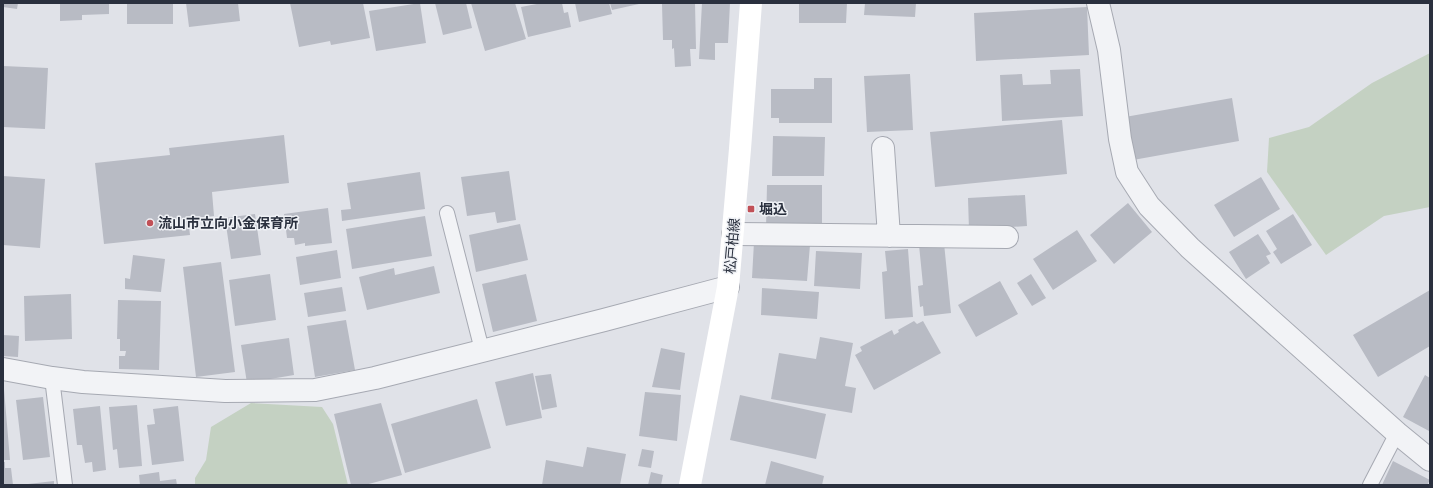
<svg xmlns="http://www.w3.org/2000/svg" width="1433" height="488" font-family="Karla,'Noto Sans JP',sans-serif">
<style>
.green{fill:#c4d1c2}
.building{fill:#b8bbc4}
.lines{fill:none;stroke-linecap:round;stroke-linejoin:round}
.service-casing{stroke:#a6a9b2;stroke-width:16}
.minor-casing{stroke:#a6a9b2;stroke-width:24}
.service{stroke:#f2f3f6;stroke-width:14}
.minor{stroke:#f2f3f6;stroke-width:22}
.secondary{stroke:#fff;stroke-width:22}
.poi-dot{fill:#c15057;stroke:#eff1f5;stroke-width:1.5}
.labels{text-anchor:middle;stroke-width:3;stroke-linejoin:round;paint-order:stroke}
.poi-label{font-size:14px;font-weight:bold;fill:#2a303e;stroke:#eff1f5;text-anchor:start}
.street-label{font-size:14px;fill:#2a303e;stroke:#eff1f5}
</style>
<rect width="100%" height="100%" fill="#e0e2e8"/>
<path class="green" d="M1430,53V207L1384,216L1326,255L1267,172L1269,138L1309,127L1372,83Z
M251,403L322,407L333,424L348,485H195V478L206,460L211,427Z"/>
<path class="building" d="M3,3H18L17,9L3,7Z
M60,3H109V14L82,15V20L60,21Z
M127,3H173V24H127Z
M186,3H238L240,21L189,27Z
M290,3H363L370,38L331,45L330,41L299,47Z
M420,3L426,43L376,51L369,11Z
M435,3H466L472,28L443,35Z
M471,3H515L526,39L485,51Z
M542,3H562L564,13L568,12L571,27L528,37L521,7Z
M575,3H609L612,14L579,22Z
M610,3H639V4L612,10Z
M695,3L696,49H690L691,66L675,67L674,48L672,49V40H663L662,4Z
M702,3H730L728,43H715V60L699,59Z
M799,3H847L846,23H799Z
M865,3H916L915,17L864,15Z
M1087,7L1089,55L976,61L974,13Z
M3,66L48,68L45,129L3,127Z
M1080,69L1083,116L1002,121L1000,75L1022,74L1023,85L1051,84L1050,70Z
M910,74L913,130L867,132L864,76Z
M814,78H832V123H779V118H771V89H814Z
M1232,98L1239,141L1133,160L1125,117Z
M1062,120L1067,174L935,187L930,132Z
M284,135L289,183L212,192L214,216L188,219L190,235L104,244L95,163L170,155L169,148Z
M773,136L825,137L824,176H772Z
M509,171L516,220L497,223L495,212L467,216L461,177Z
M420,172L425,209L342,221L341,210L351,209L347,183Z
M3,176L45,179L40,248L3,245Z
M1261,177L1280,209L1234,237L1214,205Z
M767,185H822V228H766Z
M1025,195L1027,226L969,230L968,198Z
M1128,203L1152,232L1114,264L1090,235Z
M328,208L332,243L305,246V243L295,245L294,238H287L284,214Z
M255,214L261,255L231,259L225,218Z
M1293,214L1312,245L1281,264L1273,252L1277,249L1266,231Z
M425,216L432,256L352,269L346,229Z
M520,224L528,260L476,272L469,235Z
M1077,230L1097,261L1053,290L1033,259Z
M1258,234L1271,254L1266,256L1270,263L1246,279L1229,252Z
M754,242L810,245L807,281L752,278Z
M944,243L951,313L924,316L923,306L920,307L918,286L923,285L919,245Z
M908,249L913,317L885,319L882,272L887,271L885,251Z
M337,250L341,278L300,285L296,257Z
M816,251L862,253L860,289L814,286Z
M133,255L165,259L161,292L125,289V278L130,279Z
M221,262L235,372L196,377L183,267Z
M434,266L440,293L367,310L359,277L394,268L395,275Z
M270,274L276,320L235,326L229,280Z
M526,274L537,321L493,332L482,284Z
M1031,274L1046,298L1032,306L1017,283Z
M1000,281L1018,314L976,337L958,305Z
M342,287L346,311L308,317L304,293Z
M762,288L819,292L817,319L761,315Z
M1430,290V346L1378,377L1353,335Z
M71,294L72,339L25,341L24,296Z
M118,300L161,301L159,370L119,369V356H125L126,351H120V339H117Z
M346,320L355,370L315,377L307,326Z
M914,321L917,324L923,321L941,353L874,390L855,355L862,351L860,347L892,330L894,335L899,332L898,330Z
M3,335L19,336L18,357L3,356Z
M820,337L853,343L845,386L856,388L852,413L771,399L779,353L816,359Z
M289,338L294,375L247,383L241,345Z
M661,348L685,353L680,390L652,387Z
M533,373L542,418L506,426L495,382Z
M551,374L557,407L542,410L535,376Z
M1425,375L1430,378V429L1429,431L1403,417Z
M3,389H4L10,460H3Z
M645,392L681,395L677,441L639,436Z
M740,395L826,414L816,459L730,440Z
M43,397L50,457L23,460L16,400Z
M477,399L491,448L405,473L391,424Z
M381,403L402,475L365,485H351L334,414Z
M137,405L142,466L119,468L117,449L113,450L109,407Z
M100,406L106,470L93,472L92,462L85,463L82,445H77L73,409Z
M178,406L184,461L152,465L147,425L155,424L153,409Z
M587,447L626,454L620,485H542L546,460L583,467Z
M642,449L654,451L651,468L638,466Z
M771,461L824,476L822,485H765Z
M1393,461L1430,480L1427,485H1382Z
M3,462H5V468H11L13,485H3Z
M159,472L160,481L176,479L177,485H140L139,475Z
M651,472L663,475L661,485H648Z
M54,481V485H28V484Z"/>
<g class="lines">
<g class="service-casing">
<path id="service" d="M447,213L482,350
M52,378L65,485
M1370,485L1397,433"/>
</g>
<g class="minor-casing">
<path id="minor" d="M1098,3L1109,50L1120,139L1127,172L1149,206L1190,248L1397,433L1430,460
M883,148L889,236
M733,234L1007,237
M3,369L52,378L83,382L225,391L315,390L375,378L604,320L728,287"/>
</g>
<use href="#service" class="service"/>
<use href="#minor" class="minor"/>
<path class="secondary" d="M690,485L728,287L740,149L751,3"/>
</g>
<g class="poi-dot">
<rect x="747" y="205" width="8" height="8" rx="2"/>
<circle cx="150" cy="223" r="4"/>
</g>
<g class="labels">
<g class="poi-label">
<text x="759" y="214">堀込</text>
<text x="158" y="228">流山市立向小金保育所</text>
</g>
<g class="street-label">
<text transform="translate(732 246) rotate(-85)" y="5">松戸柏線</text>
</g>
</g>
<rect width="1433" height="488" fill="none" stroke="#2a303e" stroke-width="8"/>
</svg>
